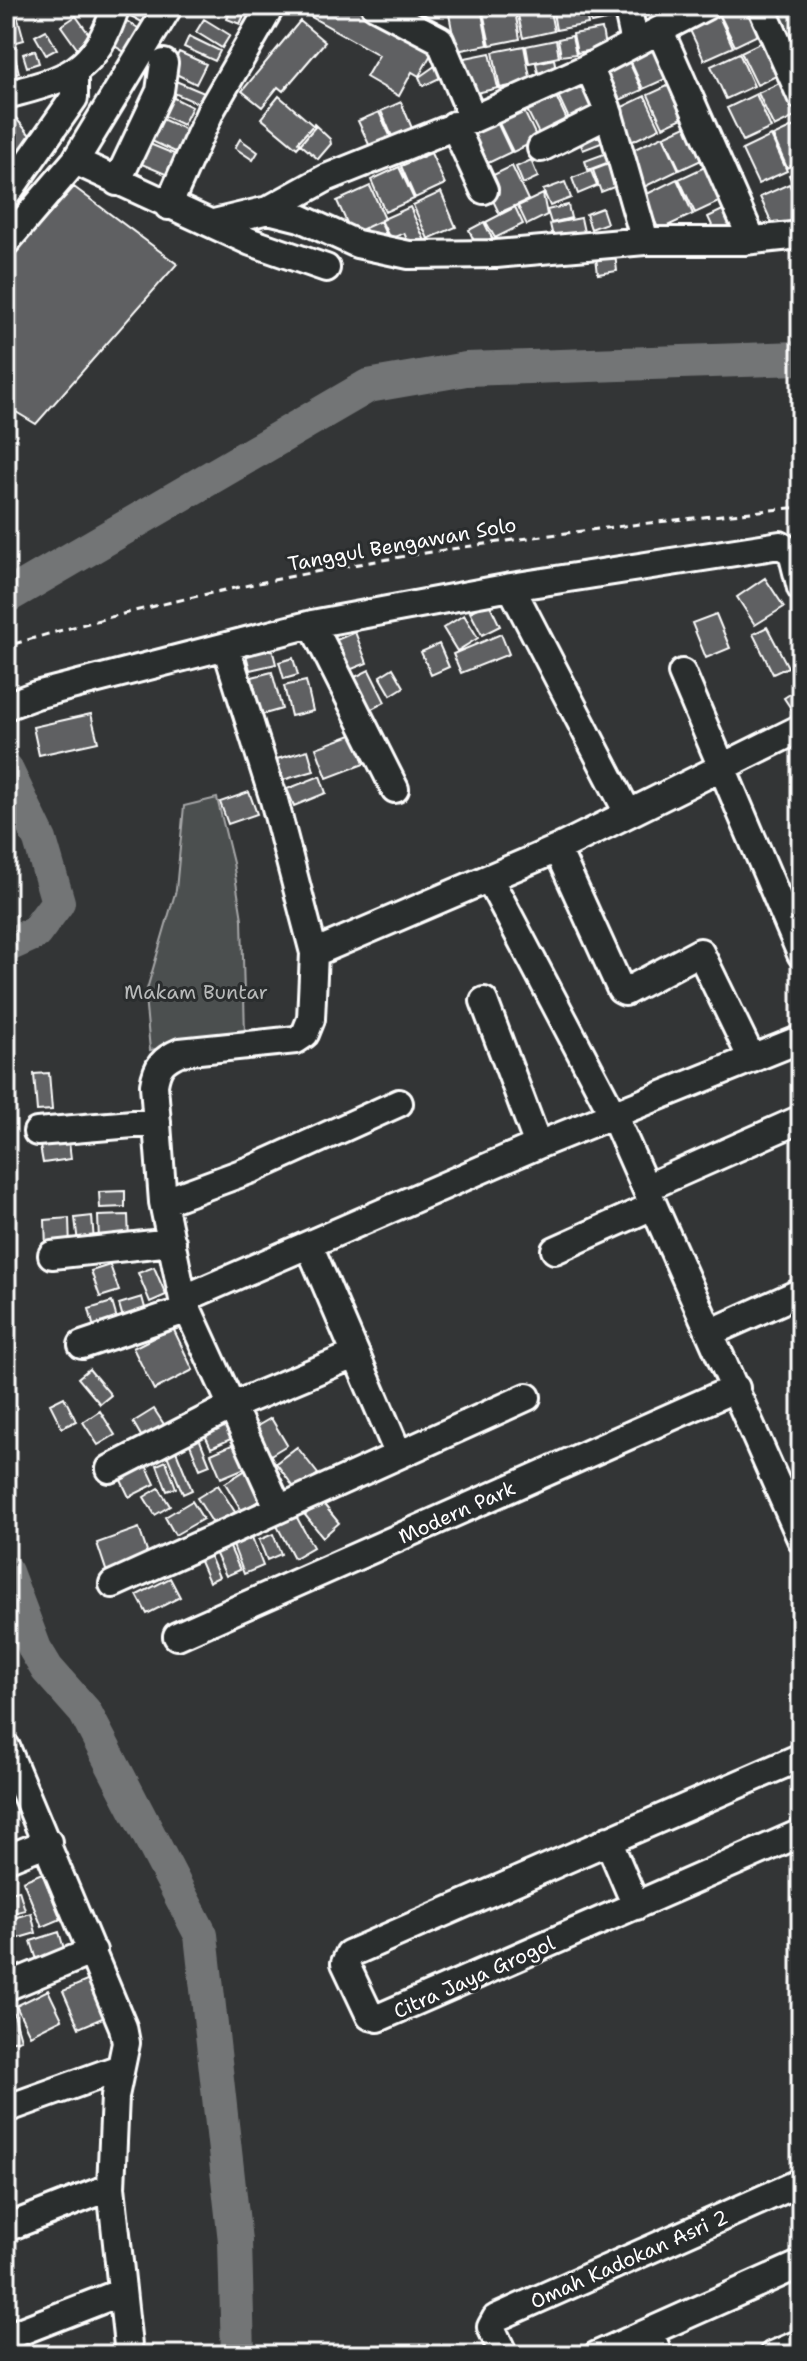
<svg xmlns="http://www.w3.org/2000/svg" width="807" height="2361" font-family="'Shantell Sans',sans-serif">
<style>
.green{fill:#4c4f50;stroke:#a6a7a8;stroke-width:2}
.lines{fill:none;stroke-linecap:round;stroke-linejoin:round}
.river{stroke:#737576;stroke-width:34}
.building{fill:#5f6162;stroke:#fff;stroke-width:2}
.minor-casing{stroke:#fff;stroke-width:32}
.path{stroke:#fff;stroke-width:3;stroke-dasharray:8 6;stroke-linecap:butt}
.minor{stroke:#2a2d2e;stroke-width:26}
.labels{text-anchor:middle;stroke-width:6;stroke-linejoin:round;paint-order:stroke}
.street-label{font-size:20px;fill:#fff;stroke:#2a2d2e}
.park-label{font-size:20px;fill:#b7b9b9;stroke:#2a2d2e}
</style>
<rect width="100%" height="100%" fill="#333536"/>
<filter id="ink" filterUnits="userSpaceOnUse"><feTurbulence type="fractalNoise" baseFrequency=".0125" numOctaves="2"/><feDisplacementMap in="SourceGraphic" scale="16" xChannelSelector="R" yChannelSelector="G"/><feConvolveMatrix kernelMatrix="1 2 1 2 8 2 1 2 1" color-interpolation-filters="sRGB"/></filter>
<g filter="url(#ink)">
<path class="green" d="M768,6H801V79Z
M217,798L233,863L242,919L245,1035L150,1050L145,996L176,890L184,806Z"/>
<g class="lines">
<path class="river" d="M6,597L368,386L466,369L801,358
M6,769L40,840L58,902L35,933L6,946
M6,1572L35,1649L47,1669L85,1712L201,1935L235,2241L238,2355"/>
</g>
<path class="building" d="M128,6H149L161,12L153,28L125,13Z
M233,6H248L240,24L227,19Z
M313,6H356L434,49L419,76L412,72L399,96L366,77L379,55L308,15Z
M410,6H443L444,9L412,16Z
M514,6L520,39L490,45L482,7Z
M516,6H549L554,31L523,38Z
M552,6H584L588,24L556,30Z
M587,6H618L620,17L591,23Z
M728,6H752L764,32L735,46L718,11Z
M481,8L488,45L456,51L449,14Z
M717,12L733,47L704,60L688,26Z
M76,16L93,40L78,50L61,26Z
M120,17L148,34L135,58L106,41Z
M18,18L24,40L6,45V22Z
M204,19L230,35L222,48L196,32Z
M300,21L325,42L283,91L278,87L262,107L242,91Z
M602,29L605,47L577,53L573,34Z
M46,30L57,49L46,55L35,36Z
M189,36L220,51L215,61L184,47Z
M572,36L576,54L561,56L558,39Z
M770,38L785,72L757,85L741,52Z
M556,40L559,57L529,63L526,46Z
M656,41L672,76L643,89L627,54Z
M524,46L531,82L500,88L493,52Z
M13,49L19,73L7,76L6,51Z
M35,50L39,63L27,67L23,54Z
M179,52L206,64L196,84L170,71Z
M490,53L498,88L468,95L460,59Z
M739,53L754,86L726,99L711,66Z
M626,55L642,90L611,104L595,69Z
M554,59L556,69L538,73L536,63Z
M442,61L448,74L423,86L419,77Z
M583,75L599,109L571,123L555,89Z
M171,79L209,95L204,106L167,90Z
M788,79L801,114L774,127L758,93Z
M676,82L691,114L663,127L648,95Z
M553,90L569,124L541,138L524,104Z
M756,94L771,128L743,141L727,108Z
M168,95L192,107L183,125L158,113Z
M279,96L315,127L297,148L261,118Z
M645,96L660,128L629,143L614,111Z
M401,102L414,133L394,141L381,111Z
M521,105L538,140L513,152L496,117Z
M379,112L393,142L372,151L358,121Z
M153,115L194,133L184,156L143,137Z
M15,117L39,146L25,158L6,136V125Z
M495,118L511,152L482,166L466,132Z
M602,122L609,140L583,150L576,132Z
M694,122L710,156L680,170L664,136Z
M801,123V161L787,168L773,136Z
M314,124L330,139L331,144L318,159L298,142Z
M663,136L679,170L644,187L628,152Z
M771,136L787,171L758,184L742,150Z
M240,139L258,152L253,160L235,148Z
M140,140L179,156L170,176L132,160Z
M612,151L615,160L588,170L585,161Z
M431,153L445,184L415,198L401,166Z
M531,160L538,177L523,184L516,167Z
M614,162L622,184L601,192L593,170Z
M709,165L725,199L695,213L679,179Z
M512,166L528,200L499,213L483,180Z
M399,167L414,199L385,212L371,180Z
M801,169V201L789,175Z
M591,171L597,186L578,194L572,178Z
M677,179L693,214L659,230L643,196Z
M565,182L571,198L550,206L543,190Z
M789,184L801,208V218L775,230L760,197Z
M370,186L385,219L352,234L337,201Z
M74,187L177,264L36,424L6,406V262Z
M441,192L456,227L428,239L413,205Z
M543,194L547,215L527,225L518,206Z
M568,205L571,218L551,223L547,210Z
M733,205L740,219L715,232L708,217Z
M410,207L425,241L411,248L404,233L390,239L381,220Z
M515,207L523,224L495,238L486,222Z
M602,208L607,223L591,229L586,214Z
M581,218L584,232L553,237L550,224Z
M380,221L388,239L372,245L365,228Z
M484,222L493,240L477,248L469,230Z
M615,254L617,271L598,274L596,257Z
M765,578L784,607L755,625L737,597Z
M489,603L500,626L482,635L470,612Z
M716,614L730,648L706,658L692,623Z
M464,615L478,638L457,651L443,628Z
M767,627L788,667L773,674L753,634Z
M355,632L367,663L347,671L334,641Z
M501,634L509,654L461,673L453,654Z
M270,641L276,664L250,670L244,647Z
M439,644L449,667L431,675L421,652Z
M293,658L298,675L284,679L279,662Z
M393,668L404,687L391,695L380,676Z
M369,670L385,702L368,711L351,679Z
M272,672L282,709L261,715L252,677Z
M306,681L313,711L291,716L284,686Z
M801,687V717L798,719L784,698Z
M91,714L98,742L39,755L33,727Z
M354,734L364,764L327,778L316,748Z
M308,750L314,771L283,780L277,759Z
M320,776L326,793L294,806L287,789Z
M249,792L257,814L228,824L220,802Z
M49,1073L52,1110L37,1111L34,1074Z
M69,1142L71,1159L43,1163L40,1146Z
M125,1191V1207L100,1208L99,1192Z
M128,1215L129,1240L99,1241L98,1216Z
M92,1216L94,1242L78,1243L75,1218Z
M69,1218L70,1248L46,1249L45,1220Z
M110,1265L119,1291L100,1297L91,1271Z
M154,1267L166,1295L150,1302L138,1273Z
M142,1297L148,1319L125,1325L119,1304Z
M112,1302L120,1329L96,1336L89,1309Z
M173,1328L193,1370L154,1390L133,1348Z
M89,1369L111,1395L100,1404L78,1378Z
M64,1397L76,1421L62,1428L50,1404Z
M154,1409L169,1432L147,1446L133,1422Z
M100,1411L115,1435L98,1445L83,1422Z
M271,1418L287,1445L264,1459L247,1432Z
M227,1424L233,1438L211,1448L204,1433Z
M199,1438L210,1465L200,1469L189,1442Z
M234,1444L245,1468L221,1478L211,1454Z
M297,1447L318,1474L296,1490L276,1463Z
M176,1451L192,1490L183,1494L167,1455Z
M144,1461L155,1484L129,1497L118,1474Z
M166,1461L176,1488L167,1491L157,1465Z
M246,1470L263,1498L242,1511L225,1483Z
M218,1485L235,1512L214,1525L197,1498Z
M159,1488L170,1506L155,1515L144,1497Z
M192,1501L203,1519L175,1535L165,1517Z
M321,1501L339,1523L323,1537L305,1515Z
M295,1514L313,1547L294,1558L276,1524Z
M139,1528L149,1558L107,1573L97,1543Z
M250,1532L263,1566L244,1574L231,1540Z
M273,1534L281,1554L267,1560L259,1540Z
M228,1543L240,1570L226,1576L214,1550Z
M208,1552L219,1577L209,1582L198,1557Z
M170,1578L180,1597L147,1614L137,1595Z
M8,1811L18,1846L6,1850V1812Z
M42,1873L61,1919L42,1927L23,1881Z
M19,1890L25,1910L6,1915V1893Z
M31,1913L36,1933L12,1940L6,1920Z
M59,1932L65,1952L37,1960L31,1941Z
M6,1938L20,1973L6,1977Z
M89,1980L105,2017L79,2028L63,1991Z
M48,1990L62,2019L30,2035L16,2006Z
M14,2014L21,2039L6,2043V2017Z"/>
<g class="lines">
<g class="minor-casing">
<path id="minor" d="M375,6L440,40L473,119
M627,6L635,43
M761,6L801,96
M660,31L752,240
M589,67L607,108L645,241
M6,95C68,79 95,72 116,6
M454,125L484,190
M541,148L609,114
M75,161L251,242L326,268
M117,182L160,91L164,63
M6,195L74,98V72
M168,206L211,110L271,6
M268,210L300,218L357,244L409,255L496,254L645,241H744L801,235
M214,223L268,210L326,178L473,119L589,67L706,6
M6,242L75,161L169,6
M511,587L628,813
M312,624L395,789
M226,647L274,800L314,953L311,1019L305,1034L296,1040L180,1052C163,1059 157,1066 154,1085L163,1202L183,1299L278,1507
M682,673L801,954
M6,706L36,695L312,624L511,587L780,545L792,552L801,588
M557,849L621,990L625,992L700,952L752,1059
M490,880L613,1114L801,1539
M314,953L557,849L801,728
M484,1001L538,1145
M37,1132L157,1122
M648,1187L801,1119
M163,1202L255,1168L399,1103
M309,1245L398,1453
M555,1250L653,1206
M52,1255L172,1242
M183,1299L538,1145L801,1039
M712,1332L801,1292
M82,1345L186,1310
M110,1469L230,1407L354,1355
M113,1584L527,1397
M177,1636L736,1388
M6,1747L123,2027L126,2043L115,2096L111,2187L129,2355
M801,1757L349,1954L345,1963L370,2016L378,2018L801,1833
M608,1840L636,1906
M6,1859L48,1842
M6,1987L93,1951
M6,2109L120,2068
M6,2228L111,2187
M649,2332L659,2355
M6,2337L122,2292
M504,2355L491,2327L496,2318L801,2182
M597,2355L801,2264
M773,2355L801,2343"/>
</g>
<path class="path" d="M14,644C271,567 535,533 801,507"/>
<use href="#minor" class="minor"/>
</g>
</g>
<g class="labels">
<g class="street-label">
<text transform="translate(402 544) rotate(-10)" y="7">Tanggul Bengawan Solo</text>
<text transform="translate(457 1512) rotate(-24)" y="7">Modern Park</text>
<text transform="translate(474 1977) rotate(-24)" y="7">Citra Jaya Grogol</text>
<text transform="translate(629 2259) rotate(-24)" y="7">Omah Kadokan Asri 2</text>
</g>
<g class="park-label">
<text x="196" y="999">Makam Buntar</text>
</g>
</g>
<rect width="807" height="2361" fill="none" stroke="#2a2d2e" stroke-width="32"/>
<rect x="16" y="16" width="775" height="2329" fill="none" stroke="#fff" stroke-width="3" filter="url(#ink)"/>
</svg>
